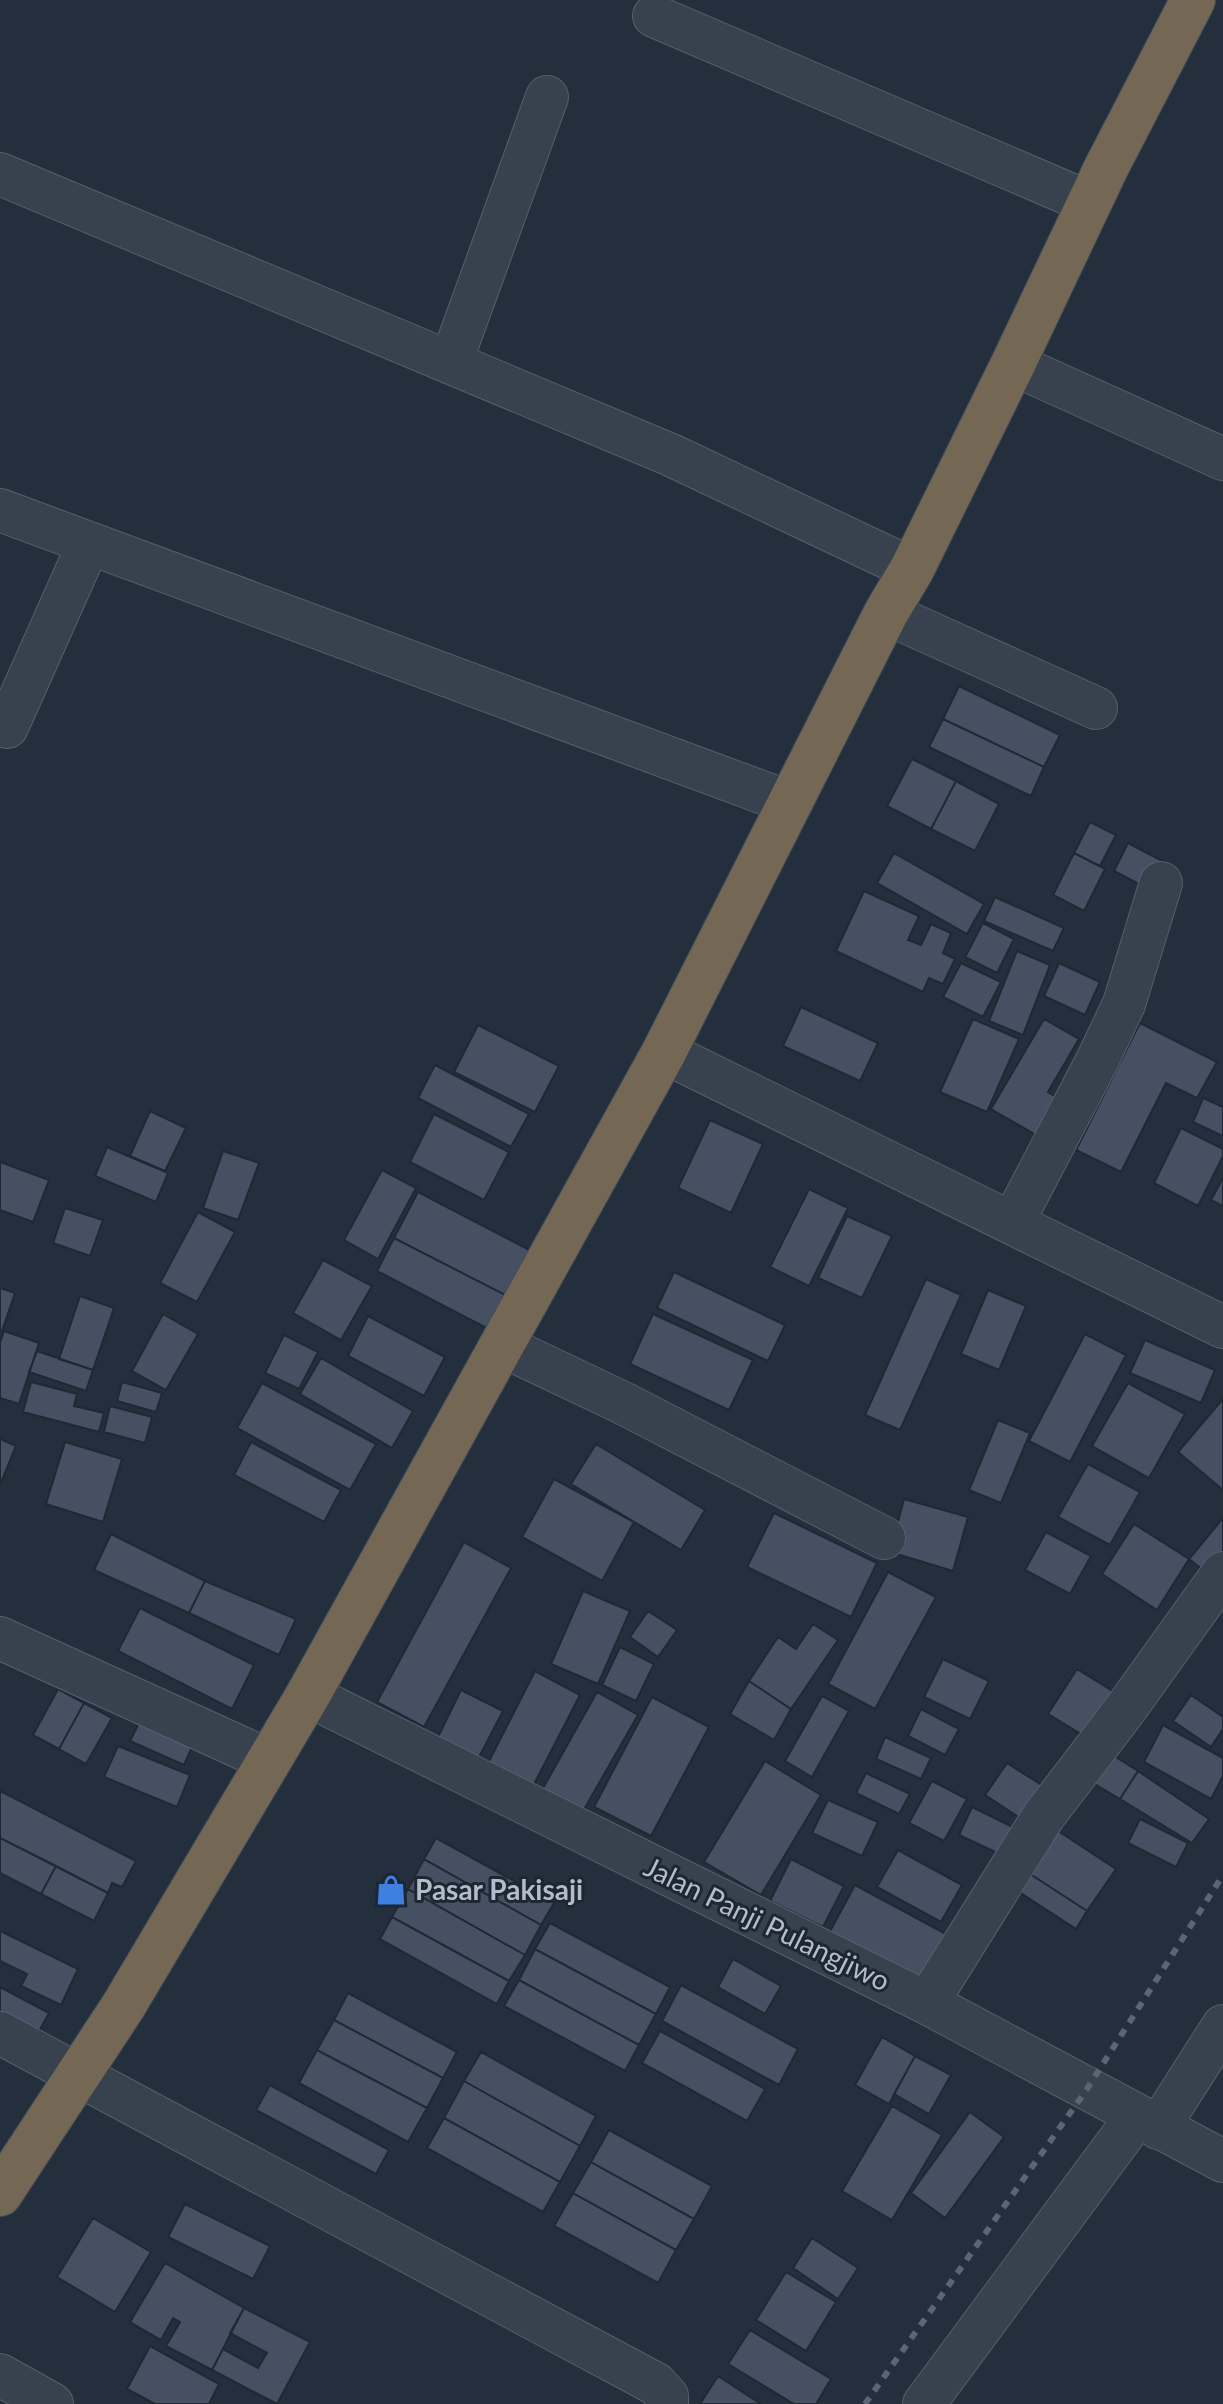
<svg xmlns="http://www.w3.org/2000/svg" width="1223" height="2404" font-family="Lato,sans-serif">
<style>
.building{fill:#455162;stroke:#1f2835;stroke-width:2}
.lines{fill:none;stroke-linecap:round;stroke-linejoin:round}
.minor-casing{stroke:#565f6c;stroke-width:44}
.highway-casing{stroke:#434c59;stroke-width:46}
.minor{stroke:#38414e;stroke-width:42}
.highway{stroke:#746855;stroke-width:44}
.rail{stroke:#5a6575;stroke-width:6;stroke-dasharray:8 8;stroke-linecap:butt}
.labels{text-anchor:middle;stroke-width:6;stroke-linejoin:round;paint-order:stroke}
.poi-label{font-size:28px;font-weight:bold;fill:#b4bcc9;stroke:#1d2633;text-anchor:start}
.street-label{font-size:28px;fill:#b4bcc9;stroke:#1d2633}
</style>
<rect width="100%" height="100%" fill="#242f3e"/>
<path class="building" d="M959,686L1060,735L1044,767L943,719Z
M943,719L1044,767L1031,796L929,747Z
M912,759L956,781L931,829L887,806Z
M956,781L999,804L975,851L931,829Z
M1090,822L1116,835L1100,866L1074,853Z
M1128,843L1170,865L1156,893L1114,871Z
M894,853L984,904L967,934L877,883Z
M1074,853L1105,869L1084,911L1053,895Z
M864,891L919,916L908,940L921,945L931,924L951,933L943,953L955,959L943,984L929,978L923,992L836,951Z
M995,897L1064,928L1053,951L984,921Z
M983,923L1014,939L997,973L965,957Z
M1017,951L1050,965L1023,1035L989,1021Z
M961,963L1001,982L983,1017L943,997Z
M1059,963L1100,982L1085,1015L1044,996Z
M801,1007L878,1043L860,1081L783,1046Z
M973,1019L1019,1039L987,1112L940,1092Z
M1044,1019L1079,1039L1048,1092L1070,1106L1048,1142L991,1109Z
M1140,1023L1217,1062L1197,1098L1166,1083L1121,1172L1076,1150Z
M478,1025L559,1066L535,1112L454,1072Z
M435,1065L529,1114L511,1147L418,1098Z
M1203,1098L1223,1107V1136L1193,1122Z
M150,1111L186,1128L165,1171L130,1156Z
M434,1114L509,1152L484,1200L410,1162Z
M710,1120L763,1144L731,1213L678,1188Z
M1181,1128L1223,1149V1156L1198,1206L1154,1183Z
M107,1147L168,1173L156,1202L95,1176Z
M223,1151L259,1163L238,1220L203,1208Z
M0,1162L49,1180L33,1222L0,1210Z
M382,1170L416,1188L378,1259L344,1240Z
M1223,1178V1206L1211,1200Z
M809,1189L848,1208L809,1286L770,1267Z
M418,1192L535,1253L511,1298L394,1238Z
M65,1208L103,1220L90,1256L53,1243Z
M198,1212L235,1232L197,1302L160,1283Z
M847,1216L892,1236L862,1298L818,1278Z
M394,1238L511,1298L494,1332L377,1271Z
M323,1260L372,1286L341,1340L293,1313Z
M674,1272L785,1325L768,1361L657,1308Z
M926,1279L961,1295L900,1430L865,1415Z
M0,1288L15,1293L2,1331L0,1330Z
M988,1290L1026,1306L999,1370L961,1354Z
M80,1296L114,1308L93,1370L59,1359Z
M163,1314L198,1334L166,1390L132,1371Z
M653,1314L753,1360L729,1410L630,1364Z
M368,1316L445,1357L424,1396L348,1356Z
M4,1331L39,1343L19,1404L0,1398V1343Z
M1085,1334L1126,1355L1070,1462L1029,1441Z
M284,1335L318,1352L299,1389L265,1373Z
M1145,1340L1215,1370L1201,1403L1130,1373Z
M37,1351L93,1370L86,1391L29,1372Z
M321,1358L413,1411L392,1448L300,1394Z
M31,1382L77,1394L74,1406L104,1413L99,1432L23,1412Z
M122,1382L162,1393L156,1412L117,1401Z
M262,1383L376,1444L350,1490L237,1428Z
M1128,1383L1185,1414L1149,1478L1092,1446Z
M1223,1399V1490L1178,1452Z
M110,1406L152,1417L145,1443L104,1432Z
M998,1420L1030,1433L1001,1503L969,1490Z
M0,1439L16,1446L0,1485Z
M65,1442L122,1459L103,1522L46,1504Z
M251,1442L341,1490L324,1522L234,1475Z
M596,1444L705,1510L681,1550L571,1484Z
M1088,1464L1140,1492L1110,1545L1058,1517Z
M554,1479L634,1522L602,1581L522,1537Z
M904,1499L968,1517L953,1571L890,1552Z
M774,1513L877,1563L851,1617L747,1567Z
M1223,1518V1564L1212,1577L1189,1559Z
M1134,1524L1189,1559L1157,1610L1102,1574Z
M1046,1532L1091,1556L1070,1594L1025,1570Z
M111,1534L205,1581L189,1613L94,1570Z
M464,1542L511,1568L424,1727L377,1702Z
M888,1572L936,1597L875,1709L828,1684Z
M205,1581L296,1619L279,1655L189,1613Z
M583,1591L630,1611L598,1684L551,1664Z
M140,1608L254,1665L232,1709L118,1651Z
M648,1611L677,1630L658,1657L630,1637Z
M813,1624L838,1640L791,1709L749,1681L778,1637L796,1649Z
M620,1647L654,1664L636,1701L602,1685Z
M943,1659L989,1681L970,1719L924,1697Z
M1077,1669L1114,1692L1086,1737L1048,1714Z
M535,1671L580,1695L529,1794L484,1771Z
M749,1681L791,1709L774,1740L730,1714Z
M58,1689L84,1703L59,1749L33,1735Z
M461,1690L503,1711L477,1761L436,1741Z
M597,1692L638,1715L578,1820L538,1797Z
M1191,1695L1223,1717V1729L1211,1747L1173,1721Z
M822,1696L849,1711L812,1777L785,1761Z
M652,1697L709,1727L651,1836L594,1807Z
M84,1703L112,1718L86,1764L59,1749Z
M921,1709L959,1729L945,1755L908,1736Z
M140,1721L193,1745L184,1765L130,1741Z
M1163,1725L1223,1758V1776L1211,1799L1144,1762Z
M885,1737L931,1758L921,1779L876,1759Z
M118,1746L190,1775L177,1807L104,1777Z
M1111,1754L1138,1771L1120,1799L1093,1783Z
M765,1761L821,1795L761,1895L704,1862Z
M1007,1763L1048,1789L1026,1822L985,1795Z
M1138,1771L1209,1819L1192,1843L1120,1799Z
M866,1773L910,1794L899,1814L856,1793Z
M932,1781L967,1799L944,1841L909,1823Z
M0,1791L136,1861L122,1887L112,1883L108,1893L0,1838Z
M828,1800L878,1822L862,1856L812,1833Z
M972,1807L1021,1831L1008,1858L959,1835Z
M1140,1819L1188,1843L1176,1867L1128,1843Z
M1052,1827L1116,1869L1087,1911L1024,1870Z
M0,1838L56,1866L41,1894L0,1873Z
M436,1838L554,1903L541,1925L424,1859Z
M898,1850L962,1885L941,1922L877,1887Z
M424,1859L541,1925L525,1955L408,1889Z
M791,1859L844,1886L823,1927L770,1901Z
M56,1866L108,1893L94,1921L41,1894Z
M1024,1870L1087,1911L1076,1929L1013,1888Z
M855,1885L959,1941L931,1991L828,1935Z
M408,1889L525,1955L509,1981L392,1917Z
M392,1917L509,1981L497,2004L380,1939Z
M550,1923L670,1987L656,2014L535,1949Z
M0,1931L78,1969L61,2005L21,1986L27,1974L0,1961Z
M535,1949L656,2014L639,2045L519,1980Z
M733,1959L781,1986L765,2014L718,1987Z
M519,1980L639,2045L625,2071L504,2006Z
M681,1985L798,2049L779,2085L662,2021Z
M0,1987L49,2013L37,2035L0,2016Z
M348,1993L457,2052L443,2078L334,2020Z
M334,2020L443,2078L427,2108L317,2050Z
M660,2031L765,2089L747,2121L642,2063Z
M882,2037L915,2056L889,2104L855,2085Z
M317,2050L427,2108L408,2142L299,2083Z
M481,2052L596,2116L580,2146L464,2081Z
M915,2056L951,2075L929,2114L894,2094Z
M464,2081L580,2146L560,2182L444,2118Z
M270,2085L389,2150L376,2174L256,2110Z
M892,2106L942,2135L892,2220L842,2191Z
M970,2112L1004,2137L945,2218L911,2193Z
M444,2118L560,2182L543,2212L427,2148Z
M609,2130L712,2186L694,2219L591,2162Z
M591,2162L694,2219L676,2250L573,2193Z
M573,2193L676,2250L658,2283L554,2226Z
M185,2204L270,2246L253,2279L168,2237Z
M93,2218L151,2252L115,2312L57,2277Z
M812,2238L858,2268L838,2299L793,2268Z
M165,2263L244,2308L212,2370L166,2346L180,2322L173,2318L161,2340L130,2322Z
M786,2272L836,2302L806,2351L756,2320Z
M244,2308L310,2342L277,2404L212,2370L223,2349L258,2368L267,2353L230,2333Z
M750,2330L831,2379L816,2404H794L728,2364Z
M150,2346L219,2384L209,2404H155L127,2389Z
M718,2376L761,2404H700Z"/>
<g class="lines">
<g class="minor-casing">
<path id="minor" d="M654,16L1090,203
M0,174L671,455L912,569
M451,362L547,97
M1013,364L1223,459
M0,510L791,803
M886,613L1096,708
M7,727L89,543
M664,1052L1223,1327
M1013,1222L1098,1059L1124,1004L1161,883
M501,1345L623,1403L884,1538
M0,1638L268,1760
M308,1695L927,2003L1223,2161
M927,2003L1043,1817L1124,1711L1223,1573
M0,2033L656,2384L667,2396V2404
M1158,2128L1223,2026
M0,2375L52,2404
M924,2404L1137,2116"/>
</g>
<g class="highway-casing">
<path id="highway" d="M0,2194L124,2005L308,1695L664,1052L886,613L912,569L1013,364L1106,168L1193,0"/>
</g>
<use href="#minor" class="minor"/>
<use href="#highway" class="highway"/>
<path class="rail" d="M865,2404L1087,2089L1223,1875"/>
</g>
<defs>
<g id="shop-bare" transform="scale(2.4)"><path d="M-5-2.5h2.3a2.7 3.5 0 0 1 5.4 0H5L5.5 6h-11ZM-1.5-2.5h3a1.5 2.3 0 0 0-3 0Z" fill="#3f7fe0" stroke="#1d2633" stroke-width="2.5" paint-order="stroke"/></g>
</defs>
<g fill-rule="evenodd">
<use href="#shop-bare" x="391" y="1890"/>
</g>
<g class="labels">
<g class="poi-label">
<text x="415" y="1900">Pasar Pakisaji</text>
</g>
<g class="street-label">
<text transform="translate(767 1924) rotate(26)" y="10">Jalan Panji Pulangjiwo</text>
</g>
</g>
</svg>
